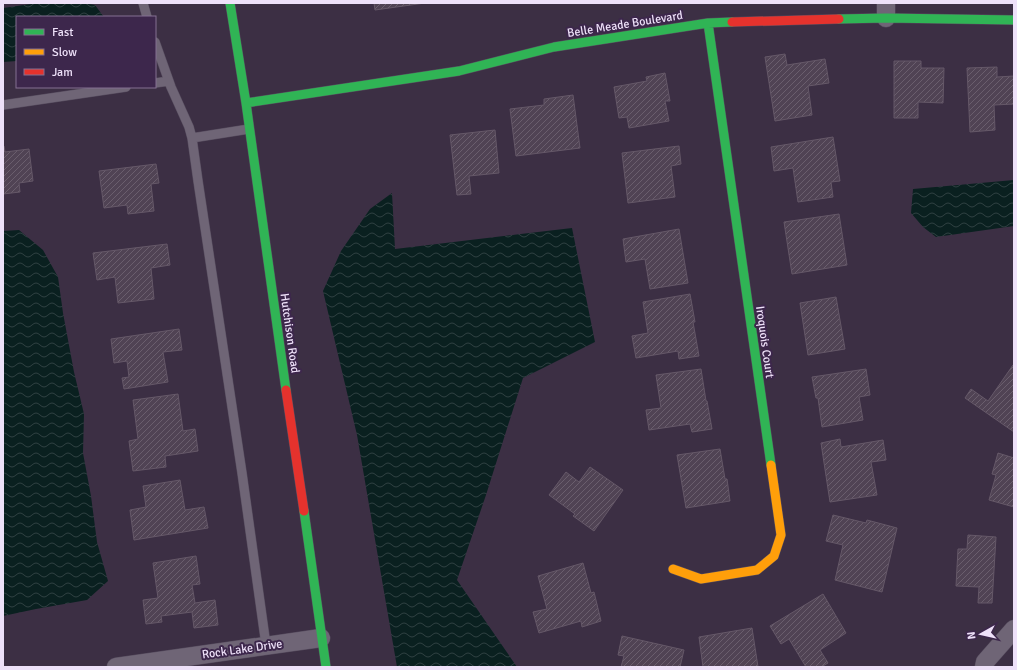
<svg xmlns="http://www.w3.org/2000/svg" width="1017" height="670" font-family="Signika,sans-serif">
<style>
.water{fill:url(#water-waves)}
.building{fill:url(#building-hatch);stroke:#655868}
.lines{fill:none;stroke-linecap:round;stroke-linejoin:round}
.lane-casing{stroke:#574d5f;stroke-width:10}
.street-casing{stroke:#574d5f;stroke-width:19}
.fast-casing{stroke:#574d5f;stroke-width:10}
.slow-casing{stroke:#574d5f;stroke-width:10}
.jam-casing{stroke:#574d5f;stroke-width:10}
.lane{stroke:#6f6576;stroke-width:9}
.street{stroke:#6f6576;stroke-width:18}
.fast{stroke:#30b455;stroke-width:9}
.slow{stroke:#ff9f0a;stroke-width:9}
.jam{stroke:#e5322d;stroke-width:9}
.labels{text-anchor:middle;stroke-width:4;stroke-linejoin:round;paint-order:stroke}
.street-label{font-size:12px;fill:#eee1f9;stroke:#3d274c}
</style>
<defs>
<pattern id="water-waves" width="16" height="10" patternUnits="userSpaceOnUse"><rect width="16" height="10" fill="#0a2020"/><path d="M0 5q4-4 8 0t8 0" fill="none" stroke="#2e4041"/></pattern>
<pattern id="building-hatch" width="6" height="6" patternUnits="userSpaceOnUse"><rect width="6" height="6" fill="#504354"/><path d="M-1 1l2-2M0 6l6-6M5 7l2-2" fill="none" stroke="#6a5e6d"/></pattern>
</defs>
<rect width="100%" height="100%" fill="#3c2f44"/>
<path class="water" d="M38,3H83L95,5L104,17H17V61L3,62V8Z
M1014,180V226L936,237L923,227L911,213L913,189Z
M392,193L395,249L572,228L595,342L523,378L486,495L457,580L517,667H397L357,435L323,291L341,251L370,209Z
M19,230L43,250L58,277L63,313L74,372L84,414L83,453L91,496L97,542L108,581L87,600L36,609L3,616V231Z"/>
<path class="building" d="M374,3H425L375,10Z
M785,54L787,65L825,59L829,83L808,86L812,115L775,121L765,57Z
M894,61H921V68H944L943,103L918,102V118H894Z
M997,67V77L1014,76V104L994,105L995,130L970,132L967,68Z
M665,73L670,101H665L669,121L629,128L627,117L619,118L614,87L647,81L646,77Z
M573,95L580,148L516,156L510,109L544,105V99Z
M495,130L499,173L469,176L471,194L457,195L450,135Z
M833,137L840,181L831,182L833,197L798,202L793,168L774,171L771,147Z
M3,146H4L5,152L29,149L33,181L19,183L20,192L3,194Z
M679,146L681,164L671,166L675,197L628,203L622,153Z
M156,164L159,183L151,184L154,211L128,214L127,205L104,208L99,171Z
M839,214L847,265L792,274L784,222Z
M679,229L688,283L650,289L645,259L626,262L623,239Z
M167,244L170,265L151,268L154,299L118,303L115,277L97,280L93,253Z
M690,294L695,322H693L699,356L679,359L678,351L636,358L632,336L648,333L643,302Z
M836,297L845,349L808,355L800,303Z
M179,329L182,350L163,352L168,382L124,389L122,378L129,377L127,361L114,363L111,339Z
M1013,365H1014V432L965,398L971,389L988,401Z
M701,369L706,401H707L712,429L692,432L690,424L649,430L646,410L661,408L656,375Z
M866,369L870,395L859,397L863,420L822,427L818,398H816L812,377Z
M178,394L183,431L195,429L198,451L165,456L166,467L133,471L129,441L138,439L133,400Z
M840,439L841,447L883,440L886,460L871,462L877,495L830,502L821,443Z
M720,449L725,479H727L730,501L686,508L677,455Z
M998,453L1014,458V507L989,500L996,475L992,474Z
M590,467L623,490L594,531L573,516L575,514L549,495L566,472L579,482Z
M180,480L185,510L204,507L208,528L134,540L130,510L146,507L143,486Z
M833,515L866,523L867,520L897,528L882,592L835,580L843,545L826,541Z
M968,535L996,537L992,603H978L979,587L956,586L958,549H967Z
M196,556L200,584L192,585L195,603L215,600L218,625L194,628L192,612L161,616L162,622L146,624L143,600L158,598L153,563Z
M583,563L591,593L594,592L601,621L582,627L581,621L539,633L533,612L547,609L538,576Z
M823,594L846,633L820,650L828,663L821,667H806L789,639L781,644L770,626Z
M752,628L758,667H703L699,637Z
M622,636L684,650L680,667H621L624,656L618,655Z"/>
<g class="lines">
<g class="lane-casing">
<path id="lane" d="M143,3L147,17
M155,42L171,87L189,127L192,138L198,181L242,473L266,645
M155,83L169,81
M3,105L126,87
M192,138L249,129"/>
</g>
<g class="street-casing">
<path id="street" d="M886,3V18
M116,667L321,638
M984,667L985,662L1014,629"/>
</g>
<g class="fast-casing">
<path id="fast" d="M230,3L246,103L286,390
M839,19L886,18L1014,20
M708,23L771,465
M246,103L459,71L554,47L708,23L732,22
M304,511L326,667"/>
</g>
<g class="slow-casing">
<path id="slow" d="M673,569L701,579L757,570L774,556L781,535L771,465"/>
</g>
<g class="jam-casing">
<path id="jam" d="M732,22L839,19
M286,390L304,511"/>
</g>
<use href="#lane" class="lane"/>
<use href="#street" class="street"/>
<use href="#fast" class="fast"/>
<use href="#slow" class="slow"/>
<use href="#jam" class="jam"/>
</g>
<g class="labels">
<g class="street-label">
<text transform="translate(625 24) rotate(-9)" y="4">Belle Meade Boulevard</text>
<text transform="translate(290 333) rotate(82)" y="4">Hutchison Road</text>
<text transform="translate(765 342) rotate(82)" y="4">Iroquois Court</text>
<text transform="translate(242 649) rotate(-8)" y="4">Rock Lake Drive</text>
</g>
</g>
<rect width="1017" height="670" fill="none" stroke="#eee1f9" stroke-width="8"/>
<rect x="16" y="16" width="140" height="72" fill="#3d274c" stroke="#847191"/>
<rect x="24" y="29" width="20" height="6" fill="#30b455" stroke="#847191"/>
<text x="52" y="36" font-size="12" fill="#eee1f9">Fast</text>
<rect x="24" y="49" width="20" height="6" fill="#ff9f0a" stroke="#847191"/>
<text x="52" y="56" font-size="12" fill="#eee1f9">Slow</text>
<rect x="24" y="69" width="20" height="6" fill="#e5322d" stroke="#847191"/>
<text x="52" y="76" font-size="12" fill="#eee1f9">Jam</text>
<g transform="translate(981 634) rotate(262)" stroke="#3d274c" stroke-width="3" paint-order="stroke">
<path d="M0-3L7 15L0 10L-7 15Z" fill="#eee1f9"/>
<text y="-6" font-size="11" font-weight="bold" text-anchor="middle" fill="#eee1f9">N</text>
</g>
</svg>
